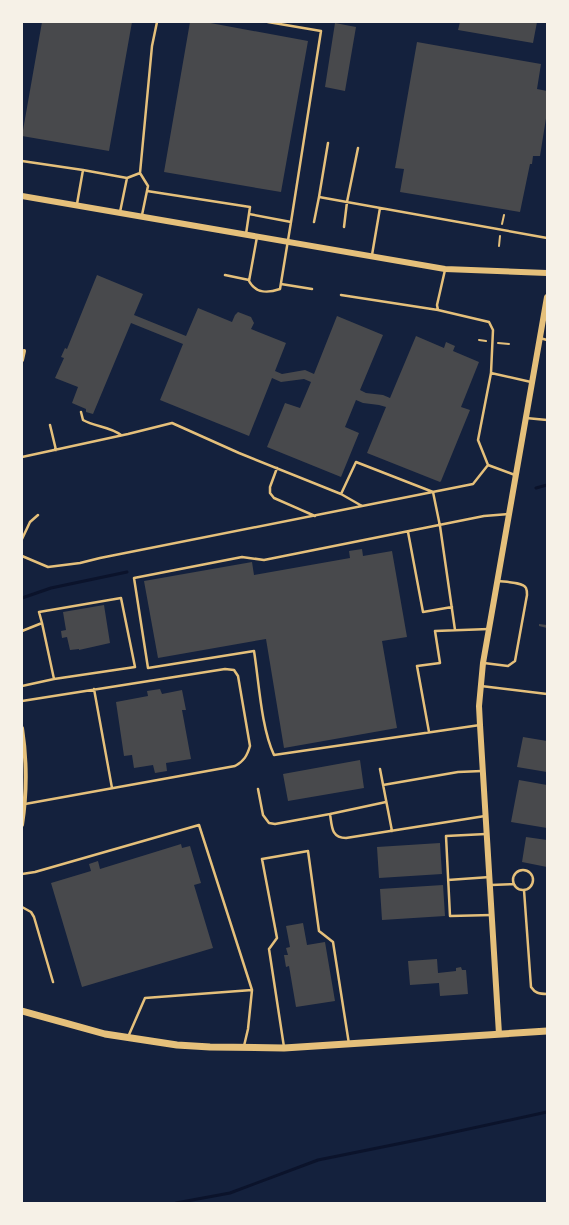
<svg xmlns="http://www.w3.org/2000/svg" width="569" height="1225" font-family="Lora,serif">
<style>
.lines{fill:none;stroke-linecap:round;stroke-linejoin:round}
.stream{stroke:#0b132b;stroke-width:3}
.building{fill:#48494c}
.path{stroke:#e5c07b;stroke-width:2}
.service{stroke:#e5c07b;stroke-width:2.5}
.minor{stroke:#e5c07b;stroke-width:4}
.tertiary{stroke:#e5c07b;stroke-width:6}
.secondary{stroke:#e5c07b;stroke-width:7}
</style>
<rect width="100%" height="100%" fill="#14213d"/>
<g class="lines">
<path class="stream" d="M536,488L547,485
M22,598L51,588L127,572
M176,1203L230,1193L318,1160L427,1138L547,1112"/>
</g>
<path class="building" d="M42,22H132L109,151L22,136Z
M190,22H205L308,41L281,192L164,172Z
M460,22H537L533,43L458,30Z
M335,23L356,27L345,91L325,87Z
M417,42L541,64L537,89L547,91V112L540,156H533L532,164H530L520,212L400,192L404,169L395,168Z
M97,275L143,294L134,315L186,336L198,308L232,322L235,315L238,312L251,317L254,323L251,329L286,343L275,371L282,374L305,370L314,374L337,316L383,335L360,390L366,393L383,395L390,398L416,336L444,348L446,342L455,346L453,351L479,362L461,407L470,410L441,481L440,482L367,453L386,407L379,405L363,403L356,400L345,427L359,433L341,477L267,447L285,403L300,408L311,382L304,379L281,382L272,378L249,436L160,400L183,344L131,323L93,414L86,412V409L72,403L78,387L55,378L64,358L61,357L65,348L67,349Z
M362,549L363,556L392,551L407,637L382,641L397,728L284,748L266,639L158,658L144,581L252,562L254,575L350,558L349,551Z
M104,605L110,643L79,650V649L70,650L67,637L62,638L61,631L66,630L63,612Z
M539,624L547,625V628L539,626Z
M160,689L162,694L182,690L186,710H182L191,759L166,763L167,771L155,773L153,765L134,768L132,755L124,756L116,702L148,696L147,691Z
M523,737L547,741V772L517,767Z
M360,760L364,788L288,801L283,774Z
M519,780L547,785V828L511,822Z
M526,837L547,840V867L522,862Z
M440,843L442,874L379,878L377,847Z
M181,844L182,848L190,846L201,883L194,885L213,948L82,987L51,883L91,871L89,864L98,861L100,869Z
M443,885L445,916L382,920L380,889Z
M303,923L307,945L325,942L335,1001L296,1007L289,966L286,967L284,955H288L286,948L290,947L286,926Z
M437,959L438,973L456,971V968L461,967L462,970H466L468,994L440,996L439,983L410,985L408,961Z"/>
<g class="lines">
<path class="path" d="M502,224L504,215
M499,246L500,236
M479,340L486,341
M498,343L509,344"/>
<path class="service" d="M268,22L321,31L291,222
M328,143L319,197L547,238
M22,161L83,170
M140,173L148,186L142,215
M147,191L250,207L246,234
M77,204L83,170L127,178
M120,212L127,178L140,173L152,46L157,22
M249,214L291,222L280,289C268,293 256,294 249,281L257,237
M314,222L319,197
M344,227L347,202L358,148
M372,255L380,208
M445,270L437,305L438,310L489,322L493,330L491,373
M225,275L249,280
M281,284L312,289
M341,295L438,310
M540,338L547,340
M81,412L83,420C95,427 109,426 121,435
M526,418L547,420
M50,425L56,450
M22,457L128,434L172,423L239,453L341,494L362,506
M277,468L270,487V493L274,498L315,516
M515,475L488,465L478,440L491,373L531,382
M341,494L356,462L433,492L440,526L455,630
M408,532L423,612L452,607
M22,539L30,522L38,515
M22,556L48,567L80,563L100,558L473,484L488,465
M42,623L39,612L121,598L135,667L54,679
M22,631L42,623L54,679L22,686
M484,663L508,666L515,661L527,595C527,593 527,590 526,588C523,582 504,582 498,581
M481,686L547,694
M94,689L112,788
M22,701L225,669L234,670L238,676L250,746C247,756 244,761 235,766L25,804
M480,725L274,755C261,727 259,682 254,651L148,668L134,578L242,557L264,560L484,516L509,514
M429,732L417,666L440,663L435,631L489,629
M380,769L392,831
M383,785L458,772L482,771
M258,789L263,815L269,823L275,824L330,814C332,826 331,838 346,838L485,816
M330,814L386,802
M486,834L446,836L450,916L492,915
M513 880a10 10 0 1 1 20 0a10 10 0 1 1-20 0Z
M22,874L35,872L199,825L252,990L248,1029L244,1046
M448,880L490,877
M491,885L514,884
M524,890L531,987C535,993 539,994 547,994
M22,907L31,912L34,917L53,982
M128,1037L145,998L252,990
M284,1047L269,949L277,938L262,859L308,851L319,931L333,942L349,1044"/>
<path class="minor" d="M22,360L24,351
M22,728C27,761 27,793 22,825"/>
<path class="tertiary" d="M22,196L445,269L547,273
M499,1034L480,725L479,706L483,663L547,297"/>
<path class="secondary" d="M22,1011L105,1034L177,1045L210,1047L284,1048L547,1031"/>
</g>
<rect width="569" height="1225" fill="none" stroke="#f6f1e7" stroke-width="46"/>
</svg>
